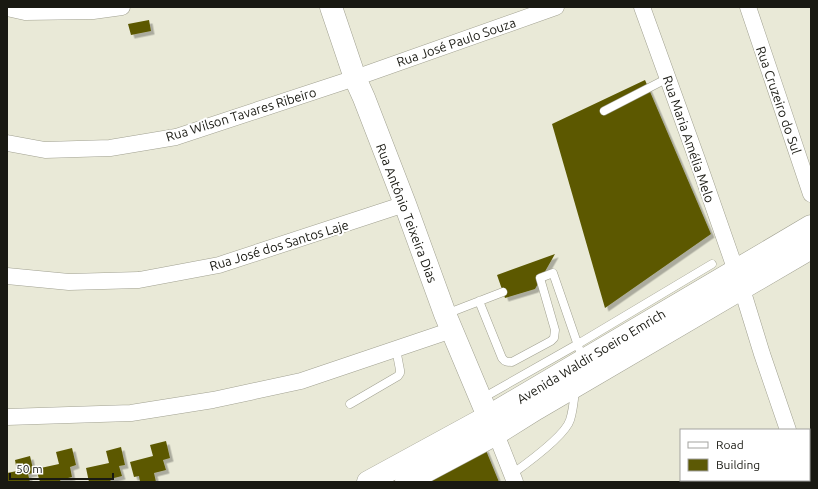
<svg xmlns="http://www.w3.org/2000/svg" width="818" height="489" font-family="Ubuntu,sans-serif">
<style>
.building{fill:#5c5905;filter:url(#shadow)}
.lines{fill:none;stroke-linecap:round;stroke-linejoin:round}
.service-casing{stroke:#a1a191;stroke-width:9}
.minor-casing{stroke:#a1a191;stroke-width:17}
.secondary-casing{stroke:#a1a191;stroke-width:23}
.primary-casing{stroke:#a1a191;stroke-width:23}
.service{stroke:#fff;stroke-width:8}
.minor{stroke:#fff;stroke-width:16}
.secondary{stroke:#fff;stroke-width:22}
.primary{stroke:#fff;stroke-width:22}
.labels{text-anchor:middle;stroke-width:4;stroke-linejoin:round;paint-order:stroke}
.street-label{font-size:13px;fill:#191912;stroke:#fff}
</style>
<defs>
<filter id="shadow"><feDropShadow dx="3.5" dy="3.5" stdDeviation="0" flood-color="#0004"/></filter>
</defs>
<rect width="100%" height="100%" fill="#e9e9d7"/>
<path class="building" d="M149,20L151,31L131,35L128,24Z
M645,80L711,234L605,308L552,124Z
M555,254L535,289L505,298L497,275Z
M166,441L170,458L163,460L166,470L154,473L156,482H140L139,476L134,477L130,462L153,456L150,445Z
M121,447L125,465L119,466L122,476L110,479L111,482H89L86,468L109,463L106,451Z
M72,448L76,465L70,467L72,477L60,480L61,482H40L36,469L59,464L56,452Z
M485,448L499,482H420Z
M30,456L34,473L28,474L30,482H7V473L17,471L15,460Z"/>
<g class="lines">
<g class="service-casing">
<path id="service" d="M604,111L668,78
M479,301L502,358C505,362 507,362 512,362L551,341L554,338L555,330L540,278L553,273L583,360
M446,314L503,292
M481,399L578,344L712,264
M350,404L398,376L400,373V370L396,349
M512,474C526,464 565,436 570,420C573,411 574,400 575,390"/>
</g>
<g class="minor-casing">
<path id="minor" d="M642,7L698,162L736,271
M748,7L811,194
M7,8L25,12L93,11L122,7
M7,143L45,150L110,148L176,137L355,78L556,7
M7,276L69,282L139,280L219,265L405,204
M742,289L762,354L788,430
M7,417L131,413L213,400L301,381L452,330
M496,434L515,482
M805,480L806,482"/>
</g>
<g class="secondary-casing">
<path id="secondary" d="M331,7L355,78L364,98L405,204L445,314L495,433"/>
</g>
<g class="primary-casing">
<path id="primary" d="M368,482L489,416L811,226
M406,482L496,434L536,409L811,248"/>
</g>
<use href="#service" class="service"/>
<use href="#minor" class="minor"/>
<use href="#secondary" class="secondary"/>
<use href="#primary" class="primary"/>
</g>
<g class="labels">
<g class="street-label">
<text transform="translate(456 42) rotate(-19)" y="5">Rua José Paulo Souza</text>
<text transform="translate(779 100) rotate(71)" y="5">Rua Cruzeiro do Sul</text>
<text transform="translate(241 114) rotate(-17)" y="5">Rua Wilson Tavares Ribeiro</text>
<text transform="translate(689 139) rotate(71)" y="5">Rua Maria Amélia Melo</text>
<text transform="translate(407 213) rotate(69)" y="5">Rua Antônio Teixeira Dias</text>
<text transform="translate(279 245) rotate(-17)" y="5">Rua José dos Santos Laje</text>
<text transform="translate(591 356) rotate(-31)" y="5">Avenida Waldir Soeiro Emrich</text>
</g>
</g>
<rect width="818" height="489" fill="none" stroke="#191912" stroke-width="16"/>
<rect x="680" y="429" width="130" height="52" fill="#ffffff" stroke="#a3a3a0"/>
<rect x="688" y="442" width="20" height="6" fill="#ffffff" stroke="#a3a3a0"/>
<text x="716" y="449" font-size="12" fill="#191912">Road</text>
<rect x="688" y="459" width="20" height="12" fill="#5c5905" stroke="#a3a3a0"/>
<text x="716" y="469" font-size="12" fill="#191912">Building</text>
<path d="M10 473v6h103v-6" fill="none" stroke="#191912" stroke-width="2"/>
<text x="16" y="473" font-size="12" fill="#191912" stroke="#ffffff" stroke-width="3" paint-order="stroke">50 m</text>
</svg>
